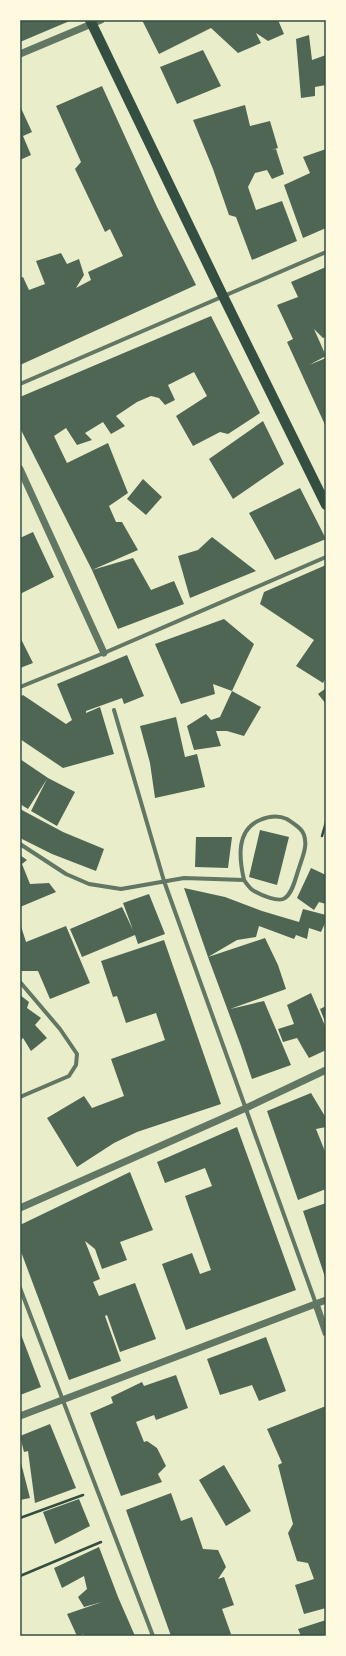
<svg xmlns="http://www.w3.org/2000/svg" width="346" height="1656" font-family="Lato,sans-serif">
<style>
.building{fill:#4f6655}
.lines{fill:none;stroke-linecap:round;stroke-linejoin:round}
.path{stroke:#344e41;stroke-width:2.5}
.minor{stroke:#617663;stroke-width:4}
.tertiary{stroke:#617663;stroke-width:7}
.primary{stroke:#344e41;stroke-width:10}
.neatline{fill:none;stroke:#344e41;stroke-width:1.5}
</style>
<rect width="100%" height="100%" fill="#e9edc9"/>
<path class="building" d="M20,20H72L20,42Z
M142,20H278L284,34L268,41L256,33L261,43L238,53L211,28L159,54Z
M309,35L312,60L326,55V85L315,87V96L301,98L296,39Z
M203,50L221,86L177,104L160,67Z
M102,86L157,207L196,285L20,365V278L23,277L29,290L45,284L36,261L61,253L67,264L79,259L84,275L76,288L91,280L88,272L123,256L110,229L105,232L75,169L81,162L56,106Z
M245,105L250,126L270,121L278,148L271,150L276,149L284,174L272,179L267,170L255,173L248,187L256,210L282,201L297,241L252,260L236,217L229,215L213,169L193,120Z
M20,106L32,132L23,136L31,155L20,160Z
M326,149V228L303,238L284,185L310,173L303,157Z
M326,267V337L323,338L314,329L326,356L309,365L326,358V427L287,342L293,339L277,305L298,297L291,282Z
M211,316L260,413L228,434L220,432L193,446L176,416L207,396L194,372L168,385L175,400L165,405L159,398L151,396L137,402L116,416L125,426L111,434L103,422L85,433L92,440L77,445L66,428L54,436L67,463L108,443L128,493L109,506L116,522H122L138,550L92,570L133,558L151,590L174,581L184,604L118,629L92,570L20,428V397Z
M263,421L284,464L233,499L209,459Z
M143,479L162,497L146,515L127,499Z
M300,488L326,539L275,560L249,513Z
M33,532L54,577L20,594V538Z
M212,537L256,571L190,598L178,556L198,550Z
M326,565V677L323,683L296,666L314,640L260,604L264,592Z
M224,619L254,644L232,691L213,684L215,694L181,704L155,644Z
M20,637L33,663L20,668Z
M127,655L144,696L124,704L122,698L86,711V713L100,707L114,754L63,768L20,739V697L23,695L66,724L72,720L57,684Z
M326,688V704L318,694Z
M232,691L261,707L244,736L227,731H216L221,746L194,750L187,726L206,714L211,720L220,717Z
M176,717L185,757L197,754L205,787L155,798L150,763L140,726Z
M20,759L48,778L75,792L57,826L31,811L47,779L28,809L20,804Z
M20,809L63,832L104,849L96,871L52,854L20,838Z
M260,830L289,837L277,885L249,877Z
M196,837H232L228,868L195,867Z
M20,855L27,860L22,864L30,884L49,883L56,892L20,907Z
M311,868L326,875V904L319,902L314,910L297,898Z
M184,888L225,897L262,911L299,922L303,909L326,915V921L321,932L309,928L307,939L296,935L294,939L259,926L256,937L237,940L208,957L265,938L278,965L286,989L230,1009L264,1001L291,1065L252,1079L241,1046L208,957Z
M149,894L165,934L138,944L135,935L82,957L70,929L122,907L133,930L123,903Z
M20,923L26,942L66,926L90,983L50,999L38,971H22L20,969Z
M164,940L221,1104L137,1132L114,1143L77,1167L47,1118L84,1096L92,1108L124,1096L111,1059L165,1040L156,1013L126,1023L117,996L113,997L101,961Z
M311,993L326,1028V1050L309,1058L297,1038L283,1042L278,1029L294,1024L287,1005Z
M20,995L29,1002L27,1008L41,1018L35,1025L47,1038L31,1051L23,1038L20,1041Z
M326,1006V1024L320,1009Z
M311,1093L326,1118V1127L316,1129L326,1154V1189L298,1200L267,1111Z
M237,1127L296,1290L186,1330L162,1264L192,1253L200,1274L211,1270L185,1196L212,1186L205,1168L165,1183L157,1162Z
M130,1172L153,1230L120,1242L127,1260L102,1269L95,1249L85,1241L100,1279L93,1282L99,1296L135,1283L156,1339L120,1352L107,1315L105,1316L121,1361L69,1380L20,1249V1225Z
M326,1203V1280L303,1211Z
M20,1332L41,1387L20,1395Z
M266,1337L286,1391L259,1401L252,1385L220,1395L207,1359Z
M176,1375L188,1408L156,1420L154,1415L136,1422L144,1442L147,1441L157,1448L166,1466L158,1474L162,1482L121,1496L90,1413L113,1403L111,1397L142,1382L144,1386Z
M326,1406V1608L304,1614L295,1585L314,1579L308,1563L297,1561L288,1533L293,1524L278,1465L282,1463L267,1429Z
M50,1424L76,1488L35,1503L28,1451L24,1452L20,1436Z
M20,1459L30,1498L20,1500Z
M224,1465L251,1511L226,1526L199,1480Z
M171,1493L181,1521L192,1517L203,1549L218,1550L226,1567L218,1579L224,1577L234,1605L222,1609L231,1634L225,1636H171L126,1510Z
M79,1499L90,1526L55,1544L43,1512Z
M99,1547L118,1597L135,1636H84V1634L77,1636L67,1614L102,1602L84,1607L78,1597L87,1589L84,1576L62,1588L54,1568Z
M326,1620V1636H301L298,1629Z"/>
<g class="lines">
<path class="path" d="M322,836L326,822
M20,1518L83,1495
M20,1576L101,1542"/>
<path class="minor" d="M20,384L326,252
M20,687L104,653L326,557
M114,710L164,881L316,1304
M20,844L66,874L89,884L121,889L184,878L244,880C247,884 250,889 254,891C261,895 279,903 285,898C293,893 296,876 299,868C302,858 308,846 304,835C302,828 293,823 287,819C278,815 269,816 260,820C236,830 239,858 244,880
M20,982L60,1029L77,1054L76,1065L69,1076L20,1097
M20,1288L153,1636"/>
<path class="tertiary" d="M20,54L101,20
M20,469L104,653
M20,1208L246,1108L326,1070
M316,1304L326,1333
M20,1416L326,1300"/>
<path class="primary" d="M90,20L223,296L326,505"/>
</g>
<rect width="346" height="1656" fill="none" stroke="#fefae0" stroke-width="42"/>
<rect x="21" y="21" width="304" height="1614" class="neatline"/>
</svg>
